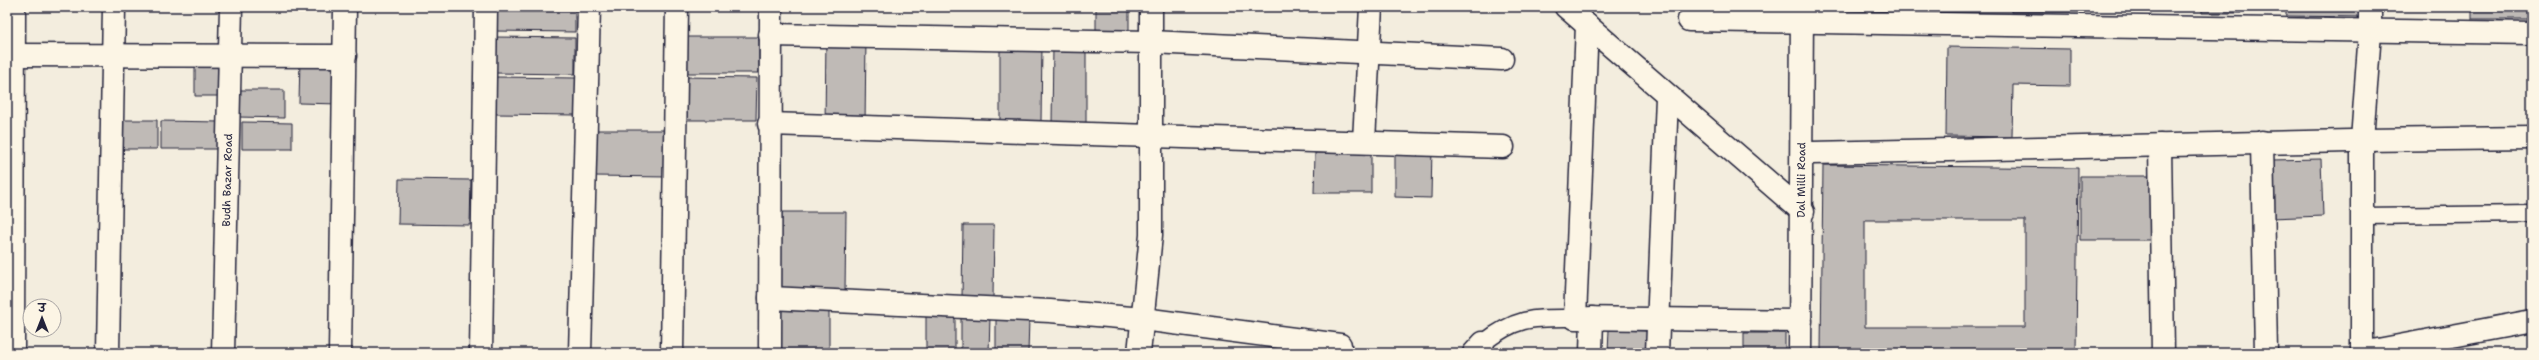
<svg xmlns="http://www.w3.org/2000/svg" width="2539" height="360" font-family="'Shantell Sans','Playpen Sans Deva',sans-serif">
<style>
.building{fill:#bfbab6;stroke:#22223b;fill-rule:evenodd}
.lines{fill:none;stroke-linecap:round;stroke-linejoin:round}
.service-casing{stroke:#22223b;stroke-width:19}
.minor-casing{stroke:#22223b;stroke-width:25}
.tertiary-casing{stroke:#22223b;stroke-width:25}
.service{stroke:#fcf5e5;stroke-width:16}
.minor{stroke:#fcf5e5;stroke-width:22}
.tertiary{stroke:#fcf5e5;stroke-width:22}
.labels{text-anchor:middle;stroke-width:3.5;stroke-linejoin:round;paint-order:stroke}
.street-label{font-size:11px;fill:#22223b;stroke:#fcf5e5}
</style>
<rect width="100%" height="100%" fill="#f3edde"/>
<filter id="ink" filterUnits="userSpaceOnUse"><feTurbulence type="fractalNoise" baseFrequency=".025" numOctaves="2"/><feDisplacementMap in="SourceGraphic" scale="8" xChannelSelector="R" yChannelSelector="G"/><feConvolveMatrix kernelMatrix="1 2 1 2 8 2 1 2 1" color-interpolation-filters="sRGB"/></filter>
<g filter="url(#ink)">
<path class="building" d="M495,7H575V32L494,31Z
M1096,7H1129V31H1096Z
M2011,7H2083V12H2011Z
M2202,7H2241V13H2202Z
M2243,7H2280V12L2243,11Z
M2286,7H2361V17L2286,16Z
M2472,7H2532V19H2472Z
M495,37L575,38V74L494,73Z
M682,37H759V73H682Z
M826,37H866L865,126L825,125Z
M1000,45L1042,46L1041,122H1000Z
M1053,46H1086V124H1052Z
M1947,47L2070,49V86L2013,85L2012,137L1946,136Z
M300,59H339V104L299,103Z
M195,61H219V96H195Z
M496,77L576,78L575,115L495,114Z
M683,77L757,78L756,120H682Z
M238,90H284V118L238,117Z
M115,120H157V149H115Z
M161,121L220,122V149H161Z
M242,122L292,123V149H242Z
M595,130H668V177L594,176Z
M1395,146L1432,147L1431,198L1395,197Z
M1315,153H1371V193H1314Z
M2321,159L2323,216L2272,218L2271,160Z
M1823,165L2078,168L2076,353H1821ZM1865,220H2025V327H1865Z
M2080,176H2153V240H2080Z
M399,179L471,180L470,225L398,224Z
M781,212H846L845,291H780Z
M963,225H994L993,298H962Z
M779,305H829V353H779Z
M926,315H955V353H926Z
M961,316H990L989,353H961Z
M996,318H1029L1028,353H996Z
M1609,330L1651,331L1650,353H1608Z
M1744,333H1785V353H1744Z"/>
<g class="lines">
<g class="service-casing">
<path id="service" d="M2362,216L2532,214
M1483,343C1518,316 1533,318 1575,318"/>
</g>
<g class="minor-casing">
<g id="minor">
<path d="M1566,7L1803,212"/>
<path d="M1689,20L2532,33"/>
<path d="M1587,25L1575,318L1801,321"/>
<path d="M770,35L1151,42L1502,59"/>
<path d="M7,55L345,56"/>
<path d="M769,124L1503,147"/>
<path d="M2362,140L2532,138"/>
<path d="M1364,141L1371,7"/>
<path d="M2262,142L2266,353"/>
<path d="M2160,145L2163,353"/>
<path d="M1812,153L2351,141"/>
<path d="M770,298L1050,311L1143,319L1340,345"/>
<path d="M13,353L14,7"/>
<path d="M108,353L114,7"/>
<path id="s1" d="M223,353L231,7"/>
<path d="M340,353L345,7"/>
<path d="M481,353L486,7"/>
<path d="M580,353L589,7"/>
<path d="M672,353L677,7"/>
<path d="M1139,353L1151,235V7"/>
<path d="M1474,353L1483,343"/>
<path d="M1591,353L1592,318"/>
<path d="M1657,353L1667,97"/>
<path id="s2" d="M1800,353L1802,7"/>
<path d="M2362,353V140L2370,32V7"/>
<path d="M2362,353L2532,321"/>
</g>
</g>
<g class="tertiary-casing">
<path id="tertiary" d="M770,353L771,7"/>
</g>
<use href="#service" class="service"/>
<use href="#minor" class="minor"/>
<use href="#tertiary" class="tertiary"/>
</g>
</g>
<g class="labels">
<g class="street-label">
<text dy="4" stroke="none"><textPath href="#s1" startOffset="173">Budh Bazar Road</textPath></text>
<text dy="4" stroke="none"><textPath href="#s2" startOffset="173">Dal Milli Road</textPath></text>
</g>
</g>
<rect width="2539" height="360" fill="none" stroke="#fcf5e5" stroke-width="24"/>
<rect x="12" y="12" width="2515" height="336" fill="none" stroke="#22223b" stroke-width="1.5" filter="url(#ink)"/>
<g transform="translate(42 318)"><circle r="19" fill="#fcf5e5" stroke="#a5a1a1"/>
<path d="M0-3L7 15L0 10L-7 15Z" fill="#22223b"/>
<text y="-6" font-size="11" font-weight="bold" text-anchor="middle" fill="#22223b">उ</text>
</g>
</svg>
